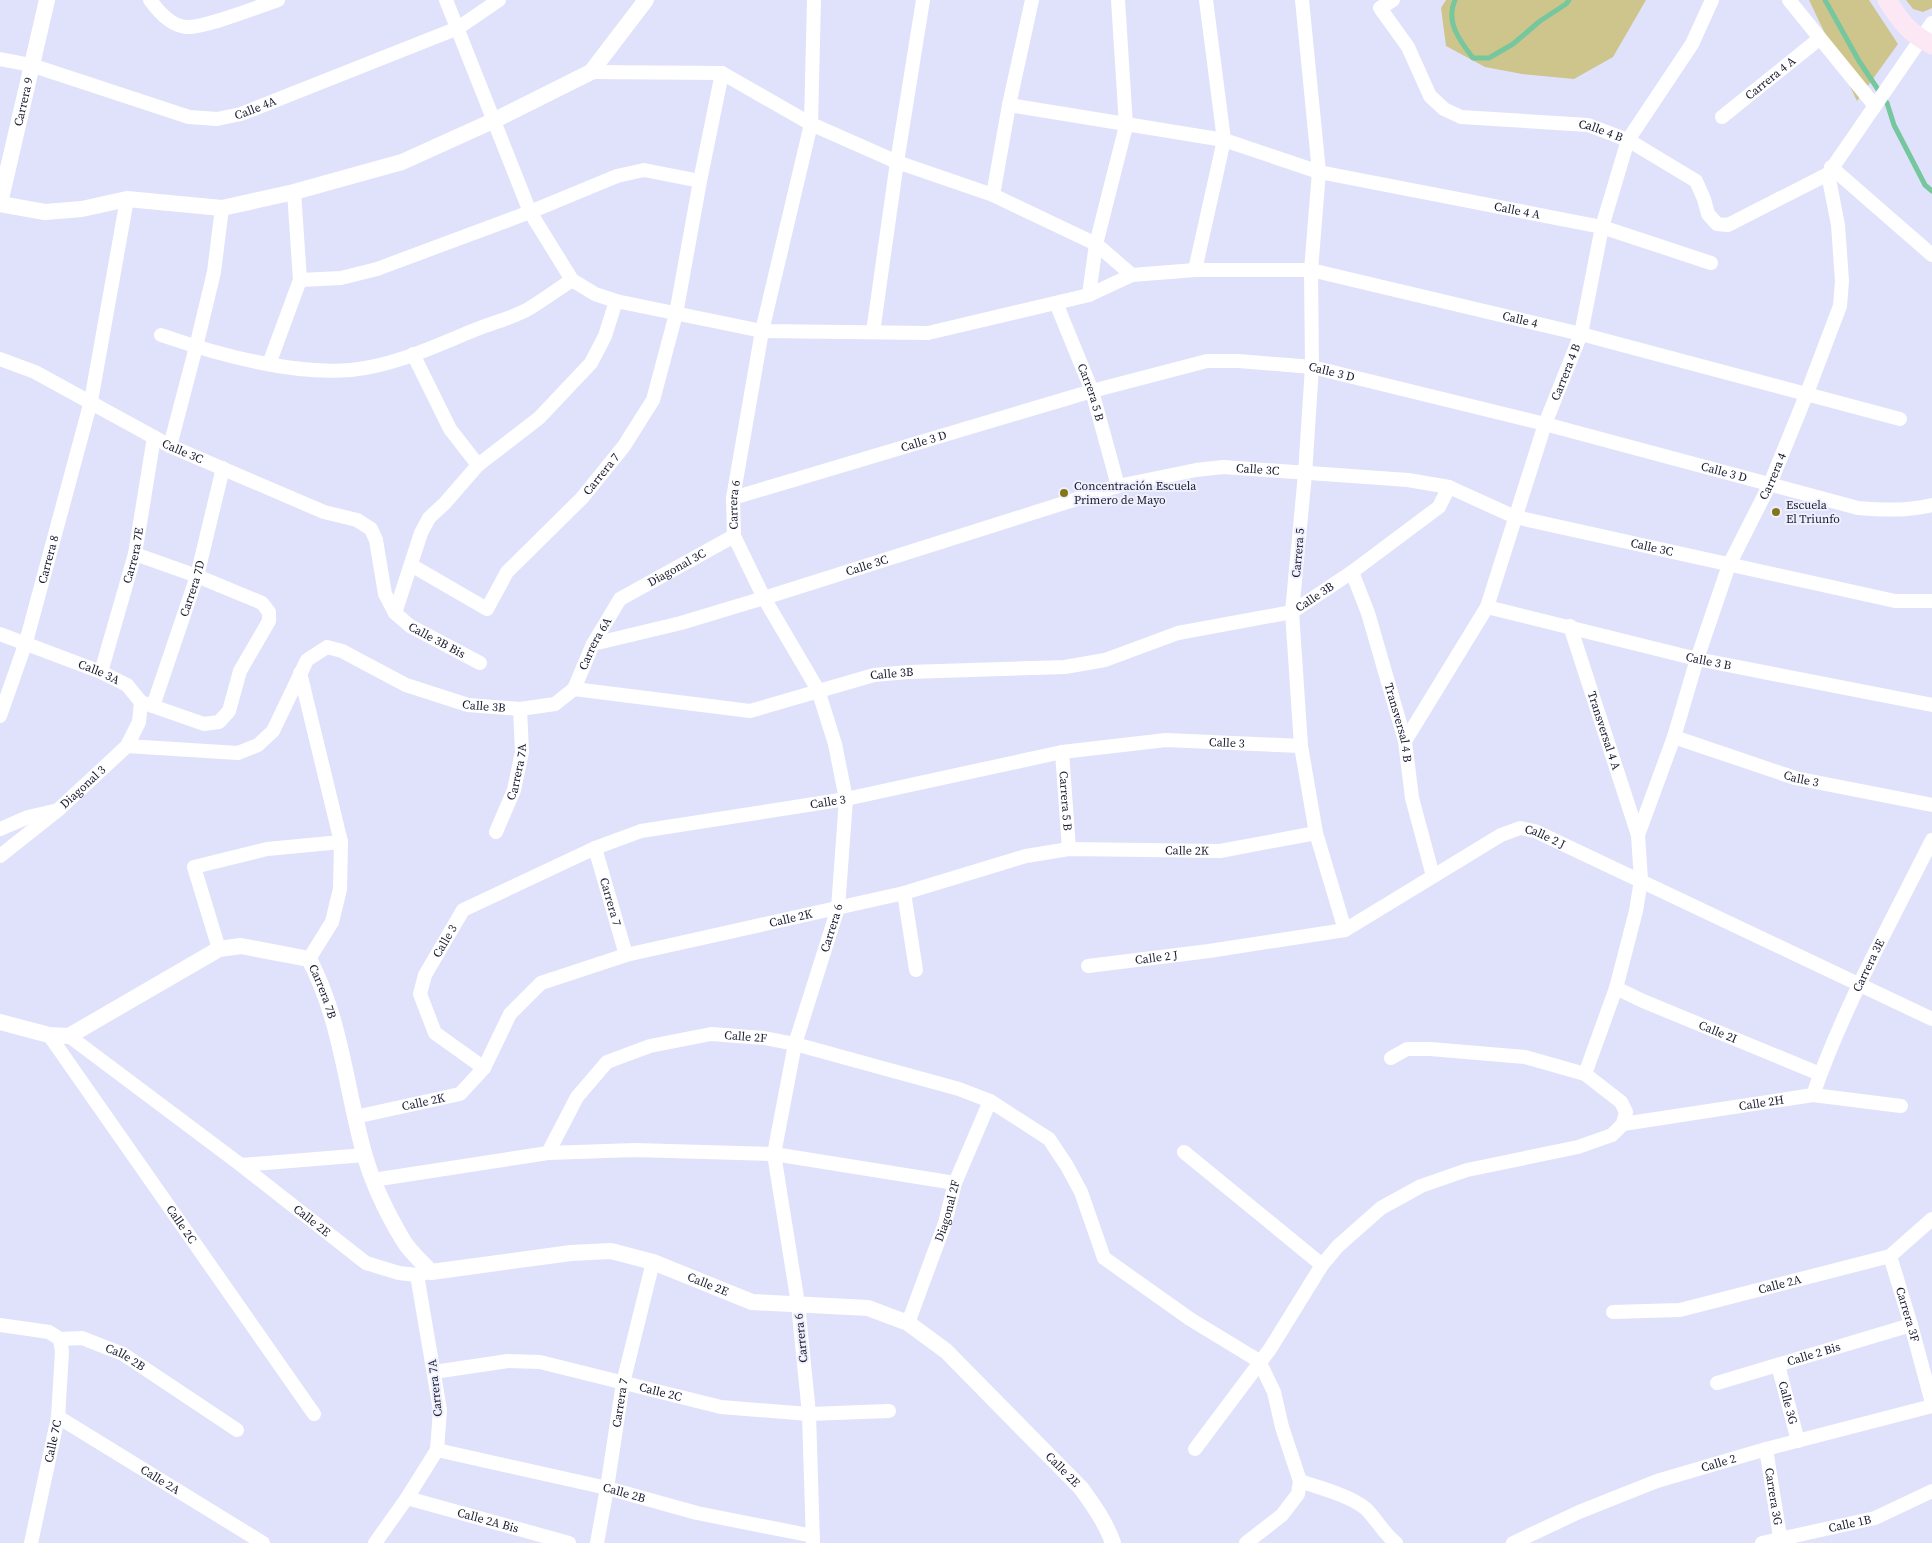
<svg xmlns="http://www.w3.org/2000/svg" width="1932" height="1543" font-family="'Source Serif 4',serif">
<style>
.green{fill:#cdc58c}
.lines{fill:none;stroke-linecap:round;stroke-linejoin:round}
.stream{stroke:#76c69e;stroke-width:5}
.minor{stroke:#fff;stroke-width:14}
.tertiary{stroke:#fff;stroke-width:16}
.secondary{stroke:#fce7f4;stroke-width:19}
.poi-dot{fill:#827619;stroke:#eff0fd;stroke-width:2}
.labels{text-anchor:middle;stroke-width:4;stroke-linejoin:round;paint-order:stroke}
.street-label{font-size:12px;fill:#191a30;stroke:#eff0fd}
.poi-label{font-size:12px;fill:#191a30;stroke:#eff0fd;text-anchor:start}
</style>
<rect width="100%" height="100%" fill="#e0e2fb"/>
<path class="green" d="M1446,0H1646L1613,57L1574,79L1522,74L1485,67L1446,46L1441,8Z
M1809,0H1869L1898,44L1857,101Z
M1906,0H1932V8L1923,12L1913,9Z"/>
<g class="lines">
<path class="stream" d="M1455,0C1445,22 1460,41 1473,58H1489L1513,44L1540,21L1566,4L1569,0
M1825,0L1859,61L1887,103L1894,125L1925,185L1932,191"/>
<g class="minor">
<path d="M150,0C158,11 171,26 186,27C205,28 257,7 278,0"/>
<path id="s1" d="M446,0L530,212L572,280L595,294L616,301L762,331L928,333L1089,295L1132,275L1195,270H1311L1581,334L1900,419"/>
<path d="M1302,0L1319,172L1311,270L1312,367L1305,474L1292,612L1301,746L1316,833L1345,930"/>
<path id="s2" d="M1393,0L1380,8L1408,47L1430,96L1444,109L1461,117L1588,125L1628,140L1696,181L1704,199L1708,214L1717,224L1728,225L1828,174"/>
<path d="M1789,0L1875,106"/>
<path id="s3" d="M0,59L31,65L189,117L217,119L241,114L458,28L499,0"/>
<path d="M591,72L722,73L811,124L897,162L993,195L1096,244L1132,275"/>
<path id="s4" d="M1009,105L1224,140L1319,172L1602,227L1711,263"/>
<path id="s5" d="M1722,117L1819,39"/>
<path d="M1831,167L1932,255"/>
<path d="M993,195L1009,105L1032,0"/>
<path d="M1195,270L1224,140L1206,0"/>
<path d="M300,280L341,278L377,269L530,212L617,176L644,170L700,181"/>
<path d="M1089,295L1096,244L1126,126L1118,0"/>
<path id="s6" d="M1056,303L1092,391L1118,486"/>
<path d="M873,332L897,162L923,0"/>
<path d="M161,335C216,354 292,375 351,370C395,366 437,345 477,329C495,322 515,317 530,308C545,299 558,289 572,280"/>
<path d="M413,354L450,429L478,465"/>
<path id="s7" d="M0,359L35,372L170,446L324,512L357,520L371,529L376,540L385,594L395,613L410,626L480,663"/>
<path d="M269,364L300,280L294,192"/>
<path d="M170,446L196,347L214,272L222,208"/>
<path id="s8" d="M733,498L1092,391L1207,361H1238L1312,367L1545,424L1858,508C1884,510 1907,511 1932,505"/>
<path id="s9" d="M411,565L487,609L507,572L582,498L624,446L653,400L676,314L700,181L722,73"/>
<path id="s10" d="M1352,572L1368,613L1405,741L1412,798L1433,876"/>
<path id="s11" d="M1487,607L1697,659L1932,705"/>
<path d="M395,613L421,533L429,518L445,503L478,465L539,418L591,363L605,336L616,301"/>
<path id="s12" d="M1570,626L1638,835"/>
<path id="s13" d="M0,634L101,672L127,685L141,702L204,724L219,722L229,711L240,671L269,621V612L262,603L197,576L135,554"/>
<path id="s14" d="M593,644L681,623L764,598L1118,486L1196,470L1223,467L1408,480L1449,487L1515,517L1895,601H1932"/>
<path id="s15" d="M101,672L135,554L154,437"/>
<path d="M300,673L341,842L340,889L332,922L309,959"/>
<path id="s16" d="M574,689L593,644L620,599L734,536"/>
<path id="s17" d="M153,706L197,576L223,468"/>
<path id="s18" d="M0,716L26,642L91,401L127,199"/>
<path id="s19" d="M1674,737L1795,778L1932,805"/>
<path id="s20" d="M1405,741L1487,607L1545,424L1581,334L1602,227L1628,140L1692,44L1712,0"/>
<path id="s21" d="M127,746L238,753L258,745L273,731L307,660L327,647L342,651L406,685L468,705L520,709L555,704L574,689L750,711L874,675L908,672L1065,667L1105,660L1178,633L1292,612L1352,572L1439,507L1449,487"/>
<path id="s22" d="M1062,752L1069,849"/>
<path d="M0,829L28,817L54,811"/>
<path id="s23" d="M496,832L514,790L522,752L520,709"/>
<path id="s24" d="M595,848L626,955"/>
<path id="s25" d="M0,856L58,810L127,746L139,722L141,702"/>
<path d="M904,893L916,970"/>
<path d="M219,949L194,867L267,849L341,842"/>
<path id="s26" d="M1088,966L1209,951L1345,930L1501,835L1520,828L1535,831L1932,1019"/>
<path id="s27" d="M1616,988L1643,1001L1820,1074"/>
<path id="s28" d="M49,1035L314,1414"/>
<path id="s29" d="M69,1036L241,1165L366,1263L399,1273L417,1275L431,1272"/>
<path d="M1391,1058L1407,1049H1430L1525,1057L1585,1074"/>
<path id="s30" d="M484,1068L435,1033L420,994L425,975L463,910L595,848L641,831L846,799L1062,752L1166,740L1301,746"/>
<path id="s31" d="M1813,1095C1843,1008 1891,922 1932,840"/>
<path id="s32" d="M355,1117L460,1094L484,1068L510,1014L541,983L626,955L904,893L1026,856L1069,849L1220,851L1316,833"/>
<path id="s33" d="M1623,1124L1813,1095L1901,1106"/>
<path d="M1184,1152L1322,1265"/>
<path id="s34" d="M548,1153L577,1097L607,1062L650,1046L711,1034L764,1038L795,1044L959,1089L990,1101L1049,1139L1067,1166L1081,1192L1104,1258L1190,1319L1259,1361L1274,1392L1282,1427L1300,1481L1298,1494L1282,1515L1246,1543"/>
<path d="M241,1165L365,1155"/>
<path d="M373,1180L548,1153L635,1150L774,1154L955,1183"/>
<path id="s35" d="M1890,1256L1911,1325L1932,1403"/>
<path id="s36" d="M1613,1312L1680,1310L1890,1256L1932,1219"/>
<path id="s37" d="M908,1323L945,1223L955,1183L990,1101"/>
<path id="s38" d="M0,1325L49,1332L60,1339L82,1338L123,1354L237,1430"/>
<path id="s39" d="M1778,1365L1798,1441"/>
<path id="s40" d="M434,1372L508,1361L540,1362L721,1407L809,1414L889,1411"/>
<path id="s41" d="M1717,1383L1911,1325"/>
<path id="s42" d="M58,1417L263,1543"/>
<path id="s43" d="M1195,1449L1270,1349L1322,1265L1338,1246L1381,1208L1421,1186L1467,1170L1578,1147L1612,1135L1623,1124L1626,1112L1621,1102L1585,1074L1616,988L1636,911L1641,880L1638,835L1674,737L1697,659L1729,565L1770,484L1807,393L1840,306L1842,281L1838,225L1828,174L1932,23"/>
<path id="s44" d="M1766,1449L1781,1543"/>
<path id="s45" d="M437,1450L607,1488L697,1513L813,1536"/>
<path d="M1300,1481C1320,1488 1348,1495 1365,1508C1376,1518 1383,1533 1396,1543"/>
<path id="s46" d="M407,1498L569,1543"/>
<path id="s47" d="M31,1543L58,1417L62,1352L60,1339"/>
<path d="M375,1543L407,1498L437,1450L440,1410L417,1275"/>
<path id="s48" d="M597,1543L607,1488L623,1383L653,1262"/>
<path id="s49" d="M813,1543L809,1414L798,1304L774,1154L795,1044L838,908L846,799L835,744L818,690L764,598L734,536L733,498L762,331L811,124L814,0"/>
<path id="s50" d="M1513,1543L1579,1512L1657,1481L1766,1449L1932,1406"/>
<path id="s51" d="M1762,1543L1875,1518L1932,1491"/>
</g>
<g class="tertiary">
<path id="s52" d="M0,203L47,0"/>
<path d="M0,204L45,212L82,209L127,199L222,208L294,192L402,162L495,120L591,72L646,0"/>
<path id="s53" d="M0,1022L49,1035L69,1036L219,949L241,946L309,959C341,1019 346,1089 364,1153C372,1182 388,1215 403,1240C410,1252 422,1262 431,1272L571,1253L611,1251L653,1262L752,1302L868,1308L908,1323L946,1351L1081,1488C1094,1506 1106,1523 1113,1543"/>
</g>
<path class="secondary" d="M1887,0C1901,22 1908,32 1932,45"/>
</g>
<g class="poi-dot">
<circle cx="1064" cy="493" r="5"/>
<circle cx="1776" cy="512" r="5"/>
</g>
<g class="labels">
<g class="street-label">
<text dy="4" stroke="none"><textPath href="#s5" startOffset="62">Carrera 4 A</textPath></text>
<text dy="4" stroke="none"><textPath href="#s52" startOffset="104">Carrera 9</textPath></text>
<text dy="4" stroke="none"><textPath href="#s3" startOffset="266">Calle 4A</textPath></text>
<text dy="4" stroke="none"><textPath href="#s2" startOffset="296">Calle 4 B</textPath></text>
<text dy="4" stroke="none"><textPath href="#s4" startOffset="520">Calle 4 A</textPath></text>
<text dy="4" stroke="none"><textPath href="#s1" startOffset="1279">Calle 4</textPath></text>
<text dy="4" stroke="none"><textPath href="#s20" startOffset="405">Carrera 4 B</textPath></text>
<text dy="4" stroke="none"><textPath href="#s8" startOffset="619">Calle 3 D</textPath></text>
<text dy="4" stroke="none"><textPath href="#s6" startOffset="96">Carrera 5 B</textPath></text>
<text dy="4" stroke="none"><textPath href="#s8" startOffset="199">Calle 3 D</textPath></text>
<text dy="4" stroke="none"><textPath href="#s7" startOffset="205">Calle 3C</textPath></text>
<text dy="4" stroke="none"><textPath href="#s14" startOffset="690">Calle 3C</textPath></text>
<text dy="4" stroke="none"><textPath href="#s8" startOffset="1024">Calle 3 D</textPath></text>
<text dy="4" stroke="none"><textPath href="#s9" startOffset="266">Carrera 7</textPath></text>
<text dy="4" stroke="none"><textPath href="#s43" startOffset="1266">Carrera 4</textPath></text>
<text dy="4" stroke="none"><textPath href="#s49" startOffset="1075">Carrera 6</textPath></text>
<text dy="4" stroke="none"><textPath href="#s14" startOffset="1095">Calle 3C</textPath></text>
<text transform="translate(1298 553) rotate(-85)" y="4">Carrera 5</text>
<text dy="4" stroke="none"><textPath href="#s15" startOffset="121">Carrera 7E</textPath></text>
<text dy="4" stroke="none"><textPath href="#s18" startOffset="164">Carrera 8</textPath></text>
<text dy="4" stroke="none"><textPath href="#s14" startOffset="285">Calle 3C</textPath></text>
<text dy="4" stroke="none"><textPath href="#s16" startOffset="166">Diagonal 3C</textPath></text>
<text dy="4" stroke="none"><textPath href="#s17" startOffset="124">Carrera 7D</textPath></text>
<text dy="4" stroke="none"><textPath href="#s21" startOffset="1280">Calle 3B</textPath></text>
<text dy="4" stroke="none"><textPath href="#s7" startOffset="548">Calle 3B Bis</textPath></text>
<text dy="4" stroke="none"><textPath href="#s16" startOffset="50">Carrera 6A</textPath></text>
<text dy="4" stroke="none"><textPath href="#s11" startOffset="228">Calle 3 B</textPath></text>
<text dy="4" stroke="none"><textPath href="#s13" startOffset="106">Calle 3A</textPath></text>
<text dy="4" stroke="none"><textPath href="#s21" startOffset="845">Calle 3B</textPath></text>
<text dy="4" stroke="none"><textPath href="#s21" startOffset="425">Calle 3B</textPath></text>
<text dy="4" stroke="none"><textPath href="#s10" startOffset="158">Transversal 4 B</textPath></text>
<text dy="4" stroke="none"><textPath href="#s12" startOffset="110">Transversal 4 A</textPath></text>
<text dy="4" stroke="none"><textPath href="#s30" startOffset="986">Calle 3</textPath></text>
<text dy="4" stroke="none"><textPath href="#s23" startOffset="64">Carrera 7A</textPath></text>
<text dy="4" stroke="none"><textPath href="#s19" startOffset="134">Calle 3</textPath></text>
<text dy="4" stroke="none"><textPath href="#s25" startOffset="108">Diagonal 3</textPath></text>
<text dy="4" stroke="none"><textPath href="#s22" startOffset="49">Carrera 5 B</textPath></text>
<text dy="4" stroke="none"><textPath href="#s30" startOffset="581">Calle 3</textPath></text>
<text dy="4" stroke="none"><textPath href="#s26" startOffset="489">Calle 2 J</textPath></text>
<text dy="4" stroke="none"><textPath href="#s32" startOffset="910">Calle 2K</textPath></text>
<text dy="4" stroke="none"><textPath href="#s24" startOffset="56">Carrera 7</textPath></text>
<text dy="4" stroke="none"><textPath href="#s32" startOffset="505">Calle 2K</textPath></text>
<text dy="4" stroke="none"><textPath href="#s49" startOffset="625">Carrera 6</textPath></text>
<text dy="4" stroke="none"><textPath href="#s30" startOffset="161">Calle 3</textPath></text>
<text dy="4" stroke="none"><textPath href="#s26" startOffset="69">Calle 2 J</textPath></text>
<text dy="4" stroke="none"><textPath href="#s31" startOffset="141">Carrera 3E</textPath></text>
<text dy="4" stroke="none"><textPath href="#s53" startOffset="371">Carrera 7B</textPath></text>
<text dy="4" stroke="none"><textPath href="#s27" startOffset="111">Calle 2I</textPath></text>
<text dy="4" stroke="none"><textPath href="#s34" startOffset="252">Calle 2F</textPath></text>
<text dy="4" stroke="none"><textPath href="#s32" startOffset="70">Calle 2K</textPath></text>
<text dy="4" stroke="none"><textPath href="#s33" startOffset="140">Calle 2H</textPath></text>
<text dy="4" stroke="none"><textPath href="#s37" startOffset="119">Diagonal 2F</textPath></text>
<text dy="4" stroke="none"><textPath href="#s29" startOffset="305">Calle 2E</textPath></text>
<text dy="4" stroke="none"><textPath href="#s28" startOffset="231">Calle 2C</textPath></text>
<text dy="4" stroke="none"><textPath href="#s53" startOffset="960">Calle 2E</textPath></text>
<text dy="4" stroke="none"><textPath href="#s36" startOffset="170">Calle 2A</textPath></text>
<text dy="4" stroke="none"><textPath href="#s35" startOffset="61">Carrera 3F</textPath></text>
<text transform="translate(801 1338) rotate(-96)" y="4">Carrera 6</text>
<text dy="4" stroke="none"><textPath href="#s41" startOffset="101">Calle 2 Bis</textPath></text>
<text dy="4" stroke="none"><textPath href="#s38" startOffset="132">Calle 2B</textPath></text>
<text transform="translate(435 1388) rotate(-96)" y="4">Carrera 7A</text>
<text dy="4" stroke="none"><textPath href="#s40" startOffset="231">Calle 2C</textPath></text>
<text dy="4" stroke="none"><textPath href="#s48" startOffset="142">Carrera 7</textPath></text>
<text dy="4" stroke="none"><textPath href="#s39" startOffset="39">Calle 3G</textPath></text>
<text dy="4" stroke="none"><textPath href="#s47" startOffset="104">Calle 7C</textPath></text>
<text dy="4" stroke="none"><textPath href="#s50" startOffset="221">Calle 2</textPath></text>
<text dy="4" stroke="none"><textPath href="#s53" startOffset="1380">Calle 2E</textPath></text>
<text dy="4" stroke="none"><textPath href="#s42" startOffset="120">Calle 2A</textPath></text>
<text dy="4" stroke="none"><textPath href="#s45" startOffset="192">Calle 2B</textPath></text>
<text dy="4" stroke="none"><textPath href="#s44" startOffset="48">Carrera 3G</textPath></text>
<text dy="4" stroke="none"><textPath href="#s46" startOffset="84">Calle 2A Bis</textPath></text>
<text dy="4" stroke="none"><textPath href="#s51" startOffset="90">Calle 1B</textPath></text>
</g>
<g class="poi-label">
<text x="1074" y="490">Concentración Escuela<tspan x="1074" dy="14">Primero de Mayo</tspan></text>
<text x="1786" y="509">Escuela<tspan x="1786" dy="14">El Triunfo</tspan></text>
</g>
</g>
</svg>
